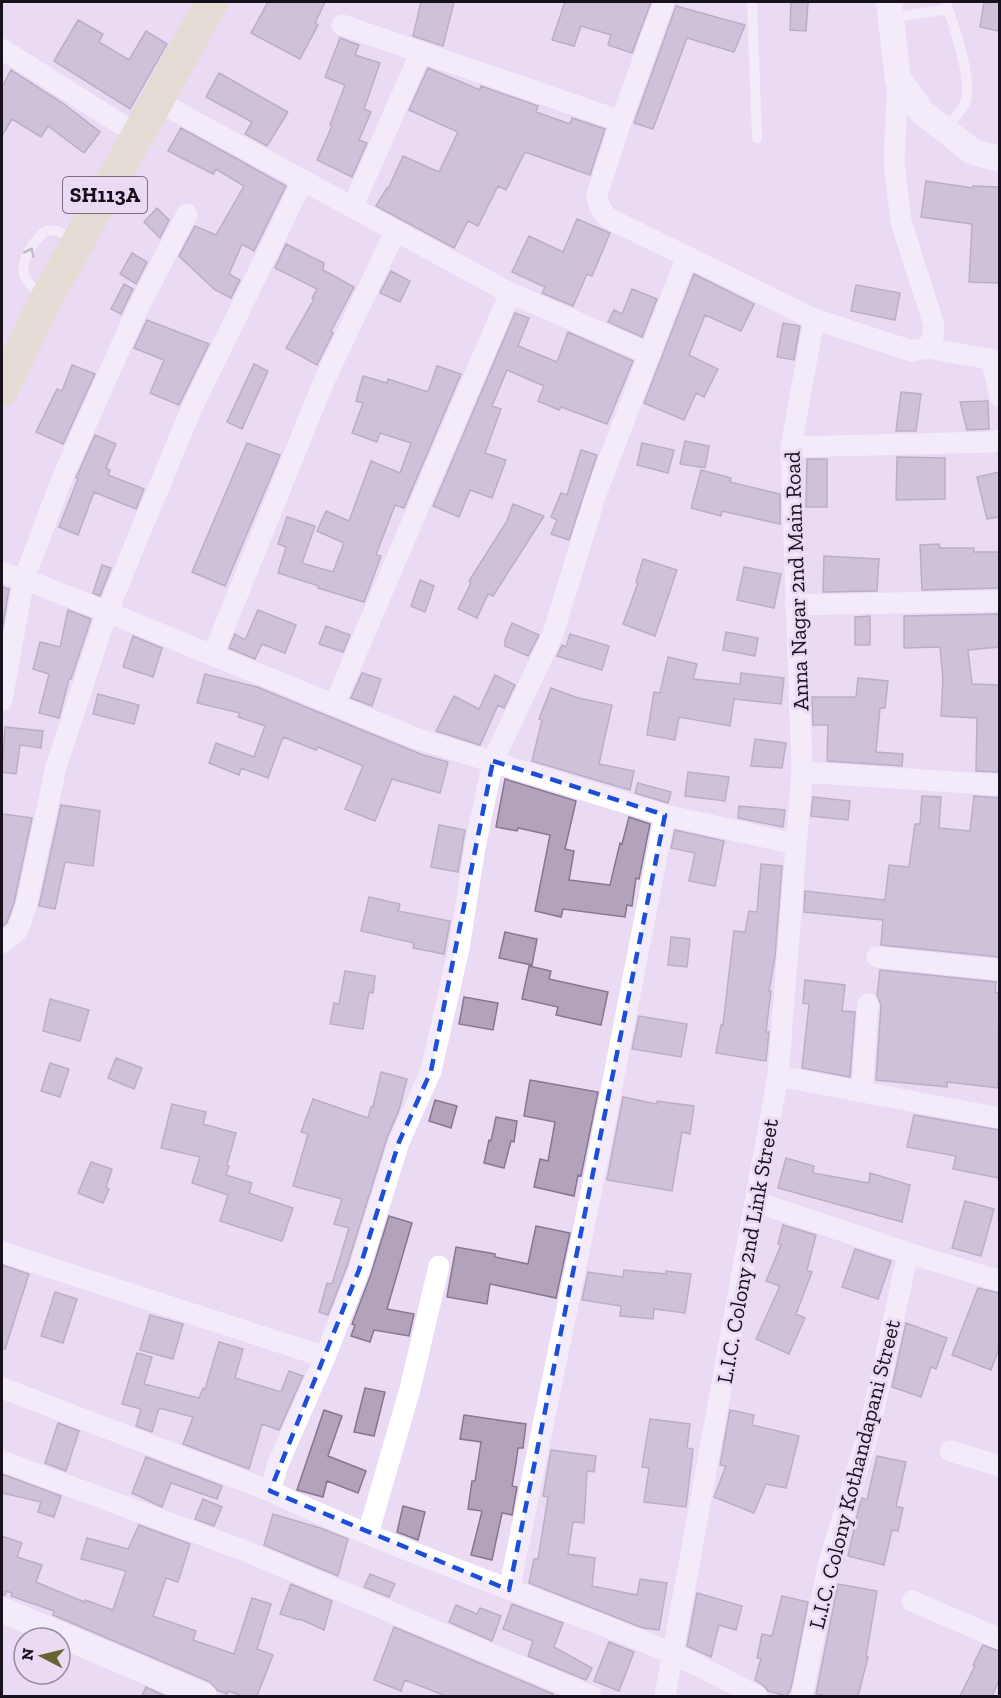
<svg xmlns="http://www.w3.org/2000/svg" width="1001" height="1698" font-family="'Zilla Slab',serif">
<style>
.building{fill:#b2a2bc;stroke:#86778f;stroke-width:1.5}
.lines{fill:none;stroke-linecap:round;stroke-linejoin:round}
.service{stroke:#fff;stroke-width:10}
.minor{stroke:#fff;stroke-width:21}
.tertiary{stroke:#fff;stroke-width:26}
.primary{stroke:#dbdbad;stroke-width:33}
.oneway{stroke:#969498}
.marked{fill:none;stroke:#1d4ed8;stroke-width:4.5;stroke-dasharray:12 8;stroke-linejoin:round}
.labels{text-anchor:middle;stroke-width:6;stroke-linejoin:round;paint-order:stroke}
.shield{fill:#eadaf4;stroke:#564d5b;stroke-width:1.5}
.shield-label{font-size:21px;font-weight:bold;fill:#16111a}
.street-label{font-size:22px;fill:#16111a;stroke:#eadaf4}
</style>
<rect width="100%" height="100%" fill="#eadaf4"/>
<path class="building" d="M268,2H325L315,23L318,25L300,59L251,33Z
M421,2H454L443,46L413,36Z
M565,2H651L632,53L608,45L611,35L581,26L574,46L552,40Z
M791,2H808L806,31L790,30Z
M984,2H999V31L980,27Z
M676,6L745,25L734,52L687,38L653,129L634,123Z
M78,20L103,34L99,42L129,60L146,31L167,44L130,109L54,61Z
M340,38L359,45L355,55L380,63L364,109L371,112L359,140L367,143L352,177L317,160L332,126L330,125L345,85L325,77Z
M428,68L480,90L481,86L538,106L536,112L570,124L572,118L605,129L590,175L525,152L506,190L498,186L478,226L468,221L454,248L376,206L387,188L388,189L403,156L439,172L458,132L409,110Z
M11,70L64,104L100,132L84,153L48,126L41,137L12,119L2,136V87Z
M219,73L288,112L267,146L245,134L252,122L206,97Z
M181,128L286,186L254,251L242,244L229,274L240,280L231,298L215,290L179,256L195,226L216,235L244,186L216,169L213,174L168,151Z
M926,181L973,188V186L999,187V283L969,282L972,224L921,217Z
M157,208L169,220L160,238L144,222Z
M577,219L610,233L592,276L587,274L573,306L542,293L545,287L512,272L529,236L563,252Z
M286,244L324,263L323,270L354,287L331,331L333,333L317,365L286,348L314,299L312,298L317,289L275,268Z
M132,253L147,262L136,284L120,274Z
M391,271L410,281L400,302L380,293Z
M694,274L754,304L741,331L705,315L689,355L718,369L704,397L696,393L684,420L644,403Z
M124,284L133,289L121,314L111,309Z
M856,285L900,293L895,320L851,311Z
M632,289L657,299L642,337L608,322L614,310L622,314Z
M515,313L529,318L518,346L557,362L568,332L633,361L607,424L561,407L559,410L538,401L544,386L507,370L492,406L501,409L485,453L506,460L492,498L470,490L459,517L433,506Z
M147,320L209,344L179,405L150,393L164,360L134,348Z
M783,323L800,326L794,360L777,357Z
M254,364L268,371L242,429L227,422Z
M72,365L95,374L63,444L36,432L57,389L62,391Z
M437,366L461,374L404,508L395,505L376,555L381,556L364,602L318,588L319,586L278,573L286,547L278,544L287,517L315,526L302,563L333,572L344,543L317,531L326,511L349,521L371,461L400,473L411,443L380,433L377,442L352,433L363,403L356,401L363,376L387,383L388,379L428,392Z
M901,392L921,394L916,431H896Z
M988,401L989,429L967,430L960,402Z
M95,435L116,444L106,468L110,470L108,475L144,489L136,509L94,492L78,535L59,527L78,479L76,478Z
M685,441L709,446L705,468L680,464Z
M247,443L280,455L225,586L192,572Z
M642,443L674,450L668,473L637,465Z
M581,450L597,455L569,540L551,534L557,520L551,517L561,493L567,495Z
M897,457L945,458V499L896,500Z
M807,459H827V507H806Z
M701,470L731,478L730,482L780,494V524L722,511L721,516L691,508Z
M999,472V517L987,519L977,477Z
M513,504L544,516L493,596L488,594L477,618L458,609L471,583L469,581L507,521Z
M939,544L940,548H974V552H999V588L922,590L920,545Z
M824,556L879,559L877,591L823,592Z
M643,559L677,570L655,636L623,624L638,583L636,582Z
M102,565L111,568L100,596L93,593Z
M744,567L781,574L774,608L737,600Z
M420,580L434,586L425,612L411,606Z
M2,587L9,589L2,631Z
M68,610L91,619L71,679H69L59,718L39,713L49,674L33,669L40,642L60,647Z
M258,610L296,625L285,653L262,644L255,659L229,648L235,634L245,640Z
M999,614V647L968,650L972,684L999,685V772L976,771L977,718L941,716L943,679L940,647L904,648V616Z
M870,616V645H855V617Z
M512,623L539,635L528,656L505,646V640Z
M326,626L350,635L343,652L319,644Z
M726,632L758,638L755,656L723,650Z
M570,634L609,646L602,670L557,656L562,645L566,647Z
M133,636L162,648L153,677L123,667Z
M668,657L697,664L693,679L740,684L741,673L784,678L781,704L734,699L730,726L679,717L675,740L647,735L654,692L660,693Z
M362,673L381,679L372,706L351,698Z
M205,674L257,687L423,755L448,762L440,793L392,779L375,821L345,809L363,766L318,747L316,750L283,737L268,778L241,768L239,775L209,763L216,743L254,757L265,726L238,717L240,713L197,703Z
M495,675L515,685L504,708L498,705L480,745L436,731L454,696L479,709Z
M858,678L888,681L885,708H880L876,752L903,754L902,766L827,761L828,725H813L812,697H856Z
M551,688L578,698L612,705L599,764L634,771L630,790L532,761L542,720L539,719Z
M98,694L139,705L134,724L93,714Z
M5,727L43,731L41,748L20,745L16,774L2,772Z
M755,739L786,743L782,768L751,766Z
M688,772L729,777L725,801L685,796Z
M505,779L576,801L565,849L574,851L569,880L610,885L620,843L622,844L629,817L650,824L639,879L636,878L632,906L627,905L625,917L563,909L561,917L535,911L550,835L518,828L517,831L496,827Z
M638,783L671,792L668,803L635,793Z
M922,796L941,797L939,828L970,831L974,796L999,798V957L881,945L883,920L804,912L805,891L885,900L889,865L909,867L915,824H920Z
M813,797L850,801L848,820L811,816Z
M61,805L100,811L93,866L65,862L55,909L39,906Z
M739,806L785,810L783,827L738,818Z
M2,814L32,818L14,903L7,922L2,927Z
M439,825L465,830L458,872L431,867Z
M675,830L724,841L715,886L689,881L695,853L671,848Z
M761,864L782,866L775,957L769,991H771L766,1032H769L766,1061L716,1053L721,1025H723L734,931L745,932L749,911L757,912Z
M369,897L400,904L398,911L450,921L444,954L413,948L414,943L361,931Z
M505,932L537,939L532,965L499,958Z
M671,937L690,939L687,967L668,965Z
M529,966L551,971L549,979L608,992L601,1025L556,1015L558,1007L522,999Z
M880,970L996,982L995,992L999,993L998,1088L947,1082V1087L876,1080L881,1005L877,995Z
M345,971L375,976L373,993L369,992L363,1029L330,1024L334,1003L339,1004Z
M805,980L845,985L842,1011L855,1012L850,1077L802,1068L809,1004L803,1003Z
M464,997L498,1003L493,1030L459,1024Z
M50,999L89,1010L80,1041L43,1031Z
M639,1016L687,1024L681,1057L632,1049Z
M116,1058L142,1068L134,1089L108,1078Z
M50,1063L69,1069L60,1097L41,1091Z
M381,1072L407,1079L399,1110L387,1138L347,1266L328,1315L319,1312L327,1283L332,1284L349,1228L334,1224L342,1199L293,1186L308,1134L301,1132L313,1099L368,1118L371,1107H373Z
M530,1080L598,1092L581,1176L578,1175L574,1196L534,1187L540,1159L548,1161L555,1122L524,1116Z
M623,1097L657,1104V1101L694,1106L690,1134L682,1132L672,1191L607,1180Z
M435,1100L457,1106L451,1128L429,1121Z
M172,1104L206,1112L203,1124L236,1133L227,1165L229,1166L226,1175L252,1183L249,1193L293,1208L282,1241L220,1221L228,1195L192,1183L200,1157L161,1148Z
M914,1115L999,1130V1178L953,1169L956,1156L907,1147Z
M496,1117L517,1121L514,1142L511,1141L504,1168L484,1163L489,1140L491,1141Z
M786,1158L814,1166L813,1173L869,1183L870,1173L910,1185L902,1222L778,1188Z
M91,1162L112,1169L106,1187L109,1189L103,1203L78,1193Z
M965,1201L994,1209L981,1256L952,1248Z
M389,1216L412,1223L387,1309L414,1314L409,1336L374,1330L370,1342L351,1336L355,1325L352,1324L371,1274Z
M783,1225L816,1235L807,1270L812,1272L796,1314L805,1318L789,1354L756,1339L780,1286L766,1281L781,1245L778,1244Z
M536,1226L570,1233L556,1298L490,1284L487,1304L447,1297L456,1247L495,1254V1257L528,1264Z
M855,1249L891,1261L878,1299L842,1287Z
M2,1265L29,1274L5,1349L2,1348Z
M624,1270L666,1274V1271L691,1274L685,1313L654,1309L653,1319L620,1316L621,1306L582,1300L588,1272L623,1277Z
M978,1288L999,1293V1348L991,1370L952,1355Z
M55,1292L77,1299L63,1343L41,1336Z
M150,1315L183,1324L173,1359L140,1350Z
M906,1323L947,1338L936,1369L931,1367L921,1397L892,1387Z
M219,1342L243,1349L235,1378L281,1392L289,1371L303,1376L279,1430L262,1424L249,1469L183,1444L193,1417L159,1408L152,1432L136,1426L141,1409L122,1404L137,1353L152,1357L144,1384L199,1398L203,1388L205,1389Z
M365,1388L385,1392L374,1436L354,1432Z
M324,1410L342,1416L328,1456L366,1471L358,1493L327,1481L323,1497L297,1490Z
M730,1410L754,1415L752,1425L799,1436L786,1488L766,1484L754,1513L714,1497L726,1466L720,1465Z
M464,1415L526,1424L523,1448H518L516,1463L512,1486L517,1487L512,1515L502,1513L492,1560L471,1555L482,1511L468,1509L472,1481H475L481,1442L460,1439Z
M650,1419L690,1424L687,1448L693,1449L686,1507L644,1502L649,1468L642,1467Z
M58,1423L79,1431L66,1471L45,1463Z
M551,1450L596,1456L594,1472L587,1471L584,1523L573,1522L568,1554L595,1558L592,1586L637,1595L640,1579L667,1583L659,1630L643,1628L529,1583L534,1559H538L548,1497L543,1496Z
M877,1456L906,1462L896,1506L903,1508L898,1531L892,1530L884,1565L848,1556L859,1507L862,1498L867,1500Z
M146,1457L222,1486L217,1499L171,1483L162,1507L132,1493Z
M2,1474L61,1496L54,1517L38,1512L41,1502L2,1493Z
M203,1499L222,1507L214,1526L195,1519Z
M403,1506L425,1512L418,1540L397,1532Z
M273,1514L320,1528L348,1539L338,1576L264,1545Z
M139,1525L190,1544L178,1582L166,1578L153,1616L196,1631L193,1640L234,1654L252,1598L271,1604L257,1649L273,1655L257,1696H243L228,1691L227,1694L217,1690L210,1682L53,1615L54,1611L11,1596L12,1593L6,1591L5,1595H2V1536L22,1543L17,1557L42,1565L36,1582L84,1602L85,1600L113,1610L126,1571L81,1559L87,1538L128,1549Z
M370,1574L395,1584L389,1597L364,1587Z
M291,1584L332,1601L324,1630L300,1619L299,1620L280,1614Z
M838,1584L877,1591L866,1657H868L858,1696H829L816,1694Z
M697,1593L742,1606L736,1630L719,1625L711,1657L687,1646Z
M782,1596L808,1602L791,1688L787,1696L768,1691L763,1685L755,1680L761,1658H757L762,1634L772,1636Z
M512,1604L563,1623L554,1647L592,1668L586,1680L528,1656L533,1641L503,1629Z
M456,1605L477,1614L480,1608L501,1616L492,1641L449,1622Z
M394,1627L553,1694L552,1696H446L405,1680L401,1691L374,1680Z
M609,1642L634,1652L619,1691L594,1681Z
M983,1645L999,1651V1680L992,1696H960L975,1666L973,1665Z
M146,1687L163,1695L162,1696H142Z"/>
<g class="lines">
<path class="service" d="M752,2L757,138
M891,18L948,9
M945,130C952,122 960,112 965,103C974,82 953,23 946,2
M41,297C37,291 28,284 25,277C18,261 35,239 47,230L57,231L75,239"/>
<path class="minor" d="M664,2L621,121L597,195C598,206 601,210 608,218L814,319L912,351L927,348L933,337L934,325L901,222L894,161L898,79
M342,25L621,121
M2,49L138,135
M157,101L510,293L650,354
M353,206L421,52
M687,256L596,494L553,634L493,761L475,847L459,948L431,1071L399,1142L359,1270L325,1357L278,1464L270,1491C400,1553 539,1597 671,1653C701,1666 729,1682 757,1696
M927,348L1000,361
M991,359L1000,397
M791,447L991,442L1000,440
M2,573L24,579L107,612L418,739L665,815L796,844
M795,605L1000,601
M213,655L324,381L395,232
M2,700L24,579L64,474L137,310L187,214
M334,705L510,293
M802,772L1000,785
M2,943L18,930L26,906L56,767L107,612L191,410L303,180
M877,957L1000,970
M778,1076L1000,1118
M862,1092L868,1004
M756,1202L908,1253L1000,1281
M2,1252L325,1357
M2,1388L270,1491
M950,1451L1000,1466
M2,1461L248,1552L591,1696
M368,1534L410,1389L439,1266
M509,1590L592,1188L665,815
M912,1601L1000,1639
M665,1696L778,1076L802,772L791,447L814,319
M802,1696L828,1566L870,1427L908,1253"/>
<path class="tertiary" d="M889,2L898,79L922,112L973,152L1000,159
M2,1610L204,1696"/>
<path class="primary" d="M2,390L45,301L212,2"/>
</g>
<defs><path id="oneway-chevron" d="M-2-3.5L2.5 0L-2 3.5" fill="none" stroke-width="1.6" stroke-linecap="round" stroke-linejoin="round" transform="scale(1.5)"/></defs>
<use class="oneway" href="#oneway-chevron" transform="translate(30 252) rotate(-64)"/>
<path d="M0 0H1001V1698H0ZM493,761L665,815L509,1590L270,1491L359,1270L399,1142L431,1071Z" fill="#eadaf4" fill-opacity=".55" fill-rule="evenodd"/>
<path class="marked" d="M493,761L665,815L509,1590L270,1491L359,1270L399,1142L431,1071Z"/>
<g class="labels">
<rect class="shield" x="63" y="177" width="84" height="36" rx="4.5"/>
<g class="shield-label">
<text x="105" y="202">SH113A</text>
</g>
<g class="street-label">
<text transform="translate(796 581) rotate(-92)" y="8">Anna Nagar 2nd Main Road</text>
<text transform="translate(747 1251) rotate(-80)" y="8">L.I.C. Colony 2nd Link Street</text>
<text transform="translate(854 1474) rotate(-76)" y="8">L.I.C. Colony Kothandapani Street</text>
</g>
</g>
<rect width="1001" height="1698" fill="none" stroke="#16111a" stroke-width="6"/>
<g transform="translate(42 1656) rotate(277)"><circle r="28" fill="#eadaf4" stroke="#958a9d" stroke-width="1.5"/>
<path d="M0-4.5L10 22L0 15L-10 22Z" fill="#666532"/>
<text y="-9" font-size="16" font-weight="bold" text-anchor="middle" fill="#16111a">N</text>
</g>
</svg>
